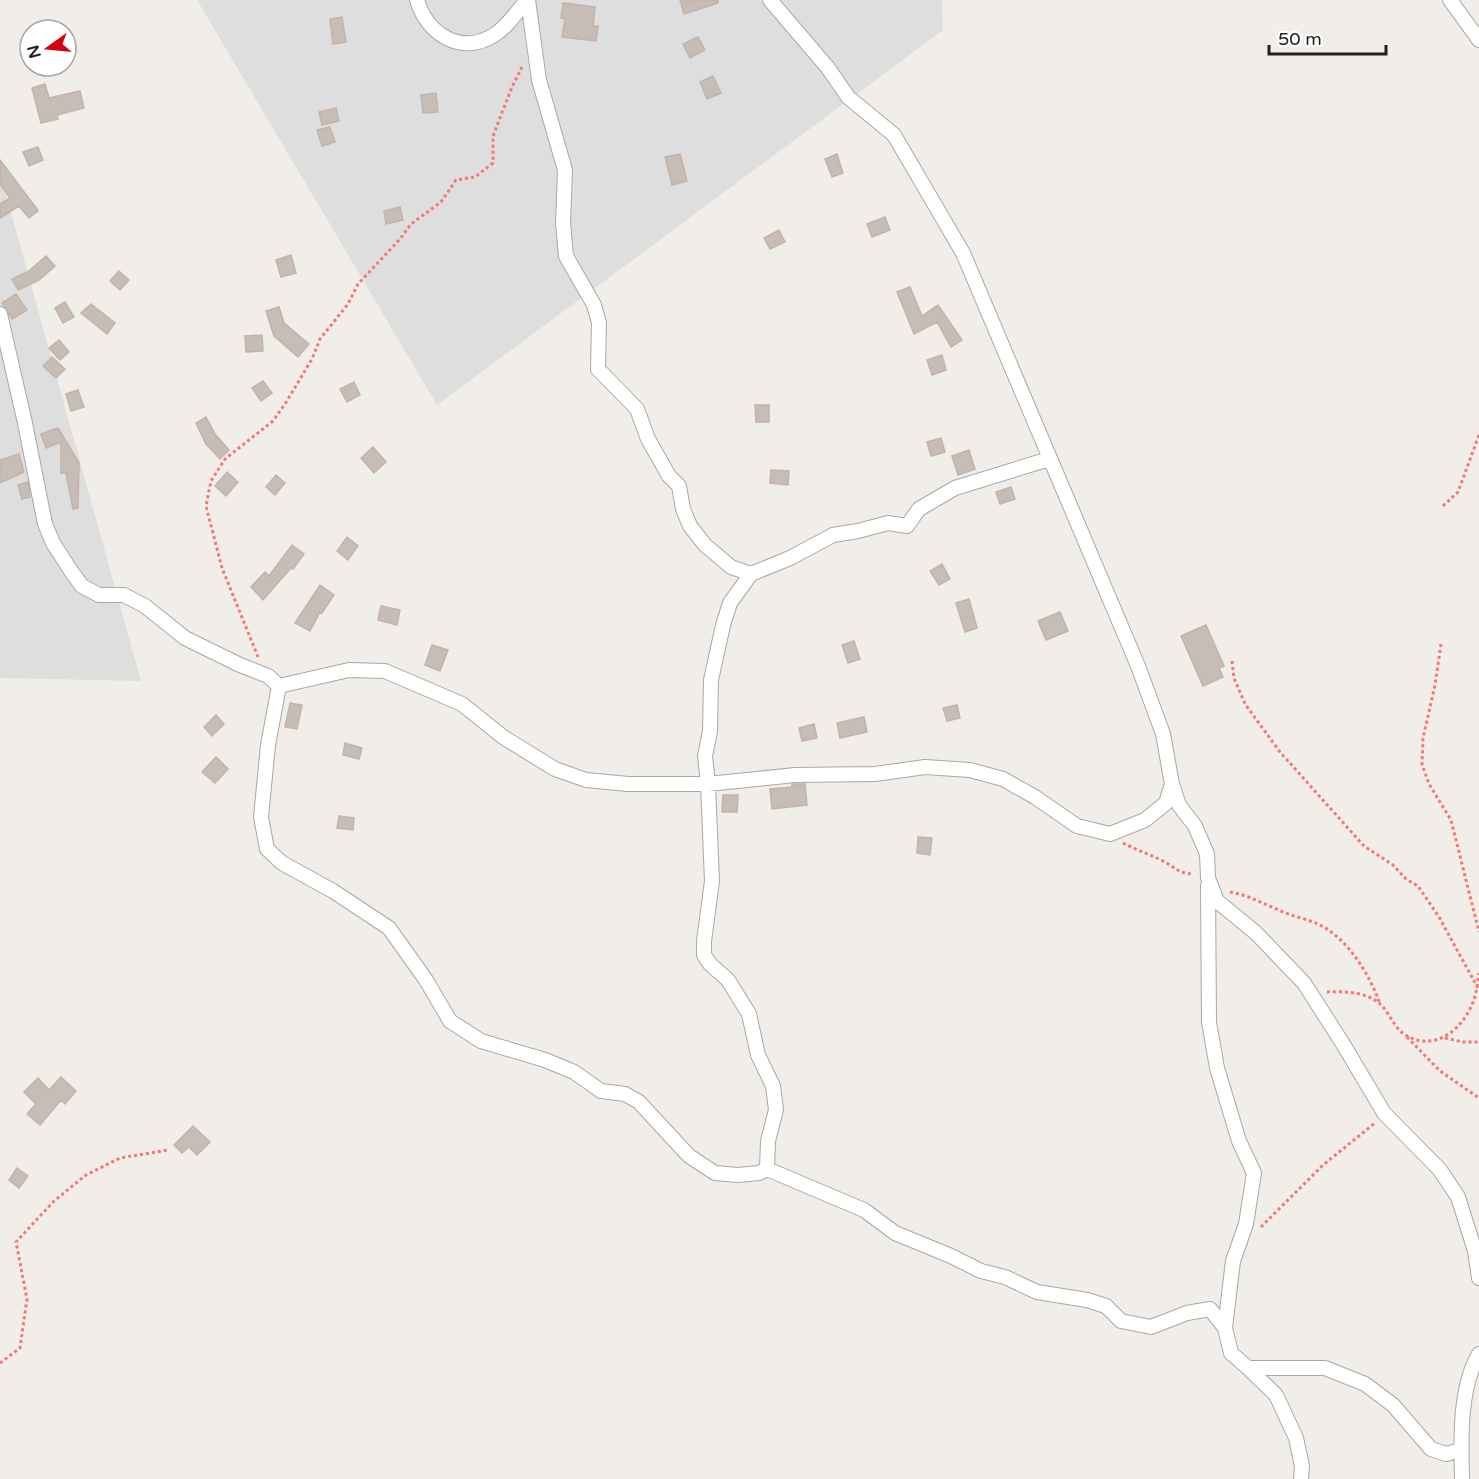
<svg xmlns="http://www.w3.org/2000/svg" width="1479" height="1479" font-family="'Varela Round',sans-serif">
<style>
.residential{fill:#dfdede}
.building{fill:#c6bdb7;stroke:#c3b3aa;stroke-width:1.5}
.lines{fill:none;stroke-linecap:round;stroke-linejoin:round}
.minor-casing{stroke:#a8a8a8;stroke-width:16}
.path{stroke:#f87572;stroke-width:3;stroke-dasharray:3 3;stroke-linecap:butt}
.minor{stroke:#fff;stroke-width:14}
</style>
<rect width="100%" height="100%" fill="#f1ede8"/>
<path class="residential" d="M197,0H942L943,30L437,405Z
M0,173L141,681L0,678Z"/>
<path class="building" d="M680,0H718V3L684,14Z
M563,3L595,7L593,26H598L596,41L562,37L565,19L561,18Z
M342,17L346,42L333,44L330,19Z
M698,37L705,50L690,58L683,44Z
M713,76L721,93L707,99L700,82Z
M45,84L49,98L80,91L84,108L57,115L58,119L41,123L32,88Z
M436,93L438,112L423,113L421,95Z
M336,108L339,121L322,125L319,112Z
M330,127L335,142L322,146L317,130Z
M38,147L43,160L29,166L23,152Z
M680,154L687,181L672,185L665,157Z
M837,154L843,173L832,177L825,159Z
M0,160L37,209L38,211L29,218L19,206L0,218V204L10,198L0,184Z
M400,207L403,220L386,224L384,211Z
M885,217L890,230L872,237L867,224Z
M779,230L785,242L770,249L764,238Z
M291,255L296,273L281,277L276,260Z
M46,256L55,266L39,280L18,290L12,279L29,271Z
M119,271L129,280L120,290L110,281Z
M910,287L922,316L938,305L962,340L951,347L937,322L914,334L897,292Z
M16,294L27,310L12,319L2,303Z
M65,302L74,317L63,323L55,308Z
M91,304L115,323L107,334L81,313Z
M279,307L284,323L309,344L298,357L274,336L266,311Z
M262,335L263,351L246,352L245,336Z
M59,340L69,352L60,360L49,348Z
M942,355L946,370L932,375L927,360Z
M52,357L65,369L56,378L43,366Z
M263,381L272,393L261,401L252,388Z
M354,382L360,395L347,402L340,389Z
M78,390L84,407L71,411L66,394Z
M755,405H769V422H756Z
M206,417L215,434L229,450L220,459L206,444L196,423Z
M58,428L79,463L78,508L73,509L66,473H61V442L46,448L41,434Z
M941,438L945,452L931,456L927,442Z
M373,447L386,462L374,473L361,458Z
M969,450L975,469L958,475L952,456Z
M19,454L24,472L0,483V460Z
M771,470L789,471L788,485L770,483Z
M227,472L238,482L226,496L215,486Z
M276,475L285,483L275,495L266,487Z
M28,482L30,497L22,499L18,485Z
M1011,487L1015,499L1000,504L996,492Z
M347,537L358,546L348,560L337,551Z
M292,545L304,554L293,569L291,568L263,600L251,587L265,572L269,576Z
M942,564L950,579L939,585L930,571Z
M320,585L334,595L322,613L320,612L310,631L295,623Z
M969,599L977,628L965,632L956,603Z
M381,606L400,610L397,625L378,620Z
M1060,612L1068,631L1046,640L1038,621Z
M1206,625L1224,666L1219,668L1223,677L1203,686L1181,636Z
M854,641L860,659L848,663L842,645Z
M432,645L448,650L440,671L425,665Z
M290,703L302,705L297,729L285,727Z
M957,705L960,718L947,721L943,708Z
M216,715L224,724L212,736L204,727Z
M864,717L867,732L840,738L837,723Z
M814,724L817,738L802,741L799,728Z
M345,743L362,748L359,759L343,755Z
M216,757L228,769L215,783L202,772Z
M792,784H805L807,805L772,809L770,789L792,787Z
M723,795H738L737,812H722Z
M339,816L354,818L353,830L337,828Z
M918,837L932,838L930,855L917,853Z
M61,1077L76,1091L65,1104L61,1100L40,1125L27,1114L36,1104L24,1092L38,1078L49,1090Z
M193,1126L210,1142L197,1155L189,1147L182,1153L174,1145Z
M17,1168L28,1176L19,1188L9,1180Z"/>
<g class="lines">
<g class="minor-casing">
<path id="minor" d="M417,0C427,34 461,56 494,35C507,27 517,12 527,0
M528,0L539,80L565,170L563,223L566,256L594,305L599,323L598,369L637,409L648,439L669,476L679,486L683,509L690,526L705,545L731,567L751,574L730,603L723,625L711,680L710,731L705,756L708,784L712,881L704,941V955L710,964L728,980L749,1014L758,1055L773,1086L776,1110L768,1141L767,1169
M770,0L828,68L848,97L894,135L963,253L1138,666L1163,734L1172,784L1179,805L1195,826L1207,854L1208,878L1217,901L1256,933L1304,983L1343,1044L1384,1113L1440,1170L1458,1197L1475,1251L1479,1278
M1450,0L1479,40
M0,314L25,423L45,524L53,543L71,571L82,586L99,595H124L145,606L185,638L240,665L268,676L279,686
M751,574L790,558L833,535L858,531L888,523L907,526L919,509L955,488L1049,459
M279,686L349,670L385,671L462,704L503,737L555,769L586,780L628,784H708L795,775L875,774L925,767L970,770L1003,779L1035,797L1077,826L1110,834L1145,820L1166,803L1172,784
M279,686L268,745L261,817L267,849L282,863L333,891L389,928L426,980L450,1021L481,1041L545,1060L574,1072L601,1091L625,1094L639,1102L689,1156L715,1173L738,1175L759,1173L767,1169
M1208,886L1209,1022L1217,1068L1239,1141L1254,1173L1246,1224L1233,1261L1225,1328
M767,1169L864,1210L895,1233L951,1256L981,1271L1005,1277L1037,1292L1087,1300L1106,1306L1121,1321L1151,1327L1187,1313L1210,1309L1225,1328L1231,1353L1248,1368H1325L1365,1384L1393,1405L1431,1449L1446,1454L1461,1450
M1248,1368L1276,1395L1296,1438L1302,1466L1301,1479
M1462,1479C1461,1440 1459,1388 1479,1354"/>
</g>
<path class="path" d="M1443,506L1458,492L1479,435
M1441,644L1435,685L1423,738L1422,764L1429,784L1451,820L1479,932
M258,657L222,568L206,506L211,481L225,459L273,421L285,404L312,359L320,339L348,304L358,284L400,239L411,224L441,202L456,180L475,177L493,163V136L512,87L522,67
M1232,661L1234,678L1245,704L1280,752L1364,846L1393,865L1406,879L1418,886L1439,917L1479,990
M1123,843C1136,850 1150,854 1163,861C1176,868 1178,873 1193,874
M1230,892C1248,895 1264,904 1281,911C1294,917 1308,919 1320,925C1348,939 1370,975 1380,1004
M1327,992C1344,991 1367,992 1380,1004C1390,1013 1394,1029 1407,1036C1438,1053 1467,1025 1475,996C1477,988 1478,980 1479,973
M1407,1037L1440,1071L1479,1098
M1445,1038L1463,1042H1479
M1261,1227L1323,1165L1375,1123
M0,1363L20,1348L27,1299L16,1242L54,1201L86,1175L120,1158L168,1150"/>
<use href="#minor" class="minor"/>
</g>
<g transform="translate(48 48) rotate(255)"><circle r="28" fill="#ffffff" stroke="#a6a6a6" stroke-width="1.5"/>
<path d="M0-4.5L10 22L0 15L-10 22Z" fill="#d00213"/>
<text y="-9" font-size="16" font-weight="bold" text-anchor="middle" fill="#212121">N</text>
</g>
<path d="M1269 45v9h117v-9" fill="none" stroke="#212121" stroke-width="3"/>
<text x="1278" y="45" font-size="18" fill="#212121" stroke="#ffffff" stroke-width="4.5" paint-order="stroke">50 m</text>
</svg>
